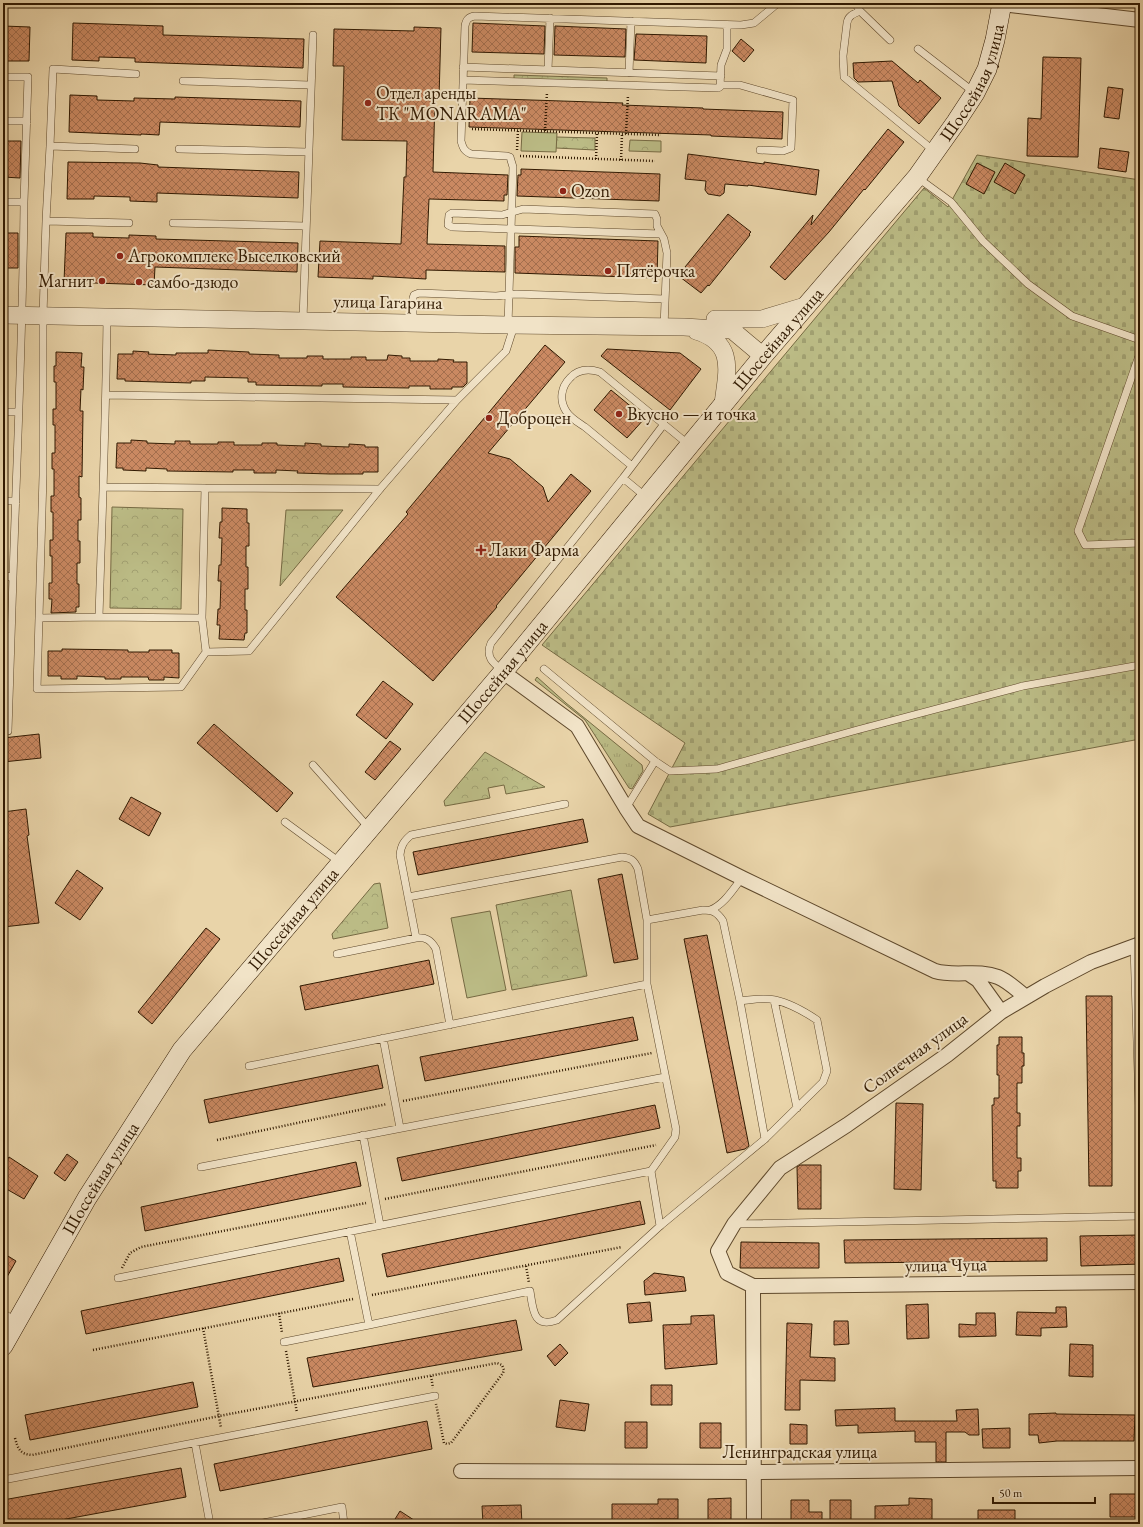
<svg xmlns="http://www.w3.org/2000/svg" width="1143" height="1527" font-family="'EB Garamond',serif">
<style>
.grass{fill:url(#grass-tufts);stroke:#766a43}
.forest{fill:url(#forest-crowns);stroke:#766a43}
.cemetery{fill:url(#cemetery-stones);stroke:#766a43}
.garden{fill:#bbbb85;stroke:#766a43}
.building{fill:url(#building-cross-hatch);stroke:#301901}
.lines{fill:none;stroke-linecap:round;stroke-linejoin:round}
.service-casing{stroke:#5e482b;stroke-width:8}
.minor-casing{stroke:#5e482b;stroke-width:16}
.tertiary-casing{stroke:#5e482b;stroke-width:18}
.secondary-casing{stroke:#301901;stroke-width:20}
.path{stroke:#301901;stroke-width:2.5;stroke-dasharray:1 2;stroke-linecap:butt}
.service{stroke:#f1e3c7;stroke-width:7}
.minor{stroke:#f1e3c7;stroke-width:14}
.tertiary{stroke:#f1e3c7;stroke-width:17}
.secondary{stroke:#f1e3c7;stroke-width:19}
.poi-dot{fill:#8f2418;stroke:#f1e3c7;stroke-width:1.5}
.labels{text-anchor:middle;stroke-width:4;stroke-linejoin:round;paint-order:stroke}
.street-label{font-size:18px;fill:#301901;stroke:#f1e3c7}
.poi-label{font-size:18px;fill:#301901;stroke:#f1e3c7;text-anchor:start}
</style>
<defs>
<pattern id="grass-tufts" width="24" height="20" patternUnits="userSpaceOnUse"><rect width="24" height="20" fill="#bbbb85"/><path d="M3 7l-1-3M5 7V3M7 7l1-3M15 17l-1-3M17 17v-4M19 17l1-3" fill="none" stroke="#a1a071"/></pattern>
<pattern id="forest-crowns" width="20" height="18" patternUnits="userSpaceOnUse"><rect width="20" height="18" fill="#bbbb85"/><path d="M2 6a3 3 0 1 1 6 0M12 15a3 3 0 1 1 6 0" fill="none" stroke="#a1a071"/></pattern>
<pattern id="cemetery-stones" width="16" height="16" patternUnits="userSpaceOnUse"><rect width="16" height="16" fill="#bbbb85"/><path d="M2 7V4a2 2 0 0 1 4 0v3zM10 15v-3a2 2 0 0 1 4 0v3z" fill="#a1a071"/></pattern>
<pattern id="building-cross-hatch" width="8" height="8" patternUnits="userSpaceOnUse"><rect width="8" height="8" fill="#ca8962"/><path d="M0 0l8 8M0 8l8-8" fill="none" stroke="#a46f4e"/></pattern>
</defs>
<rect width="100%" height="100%" fill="#e9d4a9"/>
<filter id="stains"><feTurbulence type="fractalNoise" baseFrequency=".005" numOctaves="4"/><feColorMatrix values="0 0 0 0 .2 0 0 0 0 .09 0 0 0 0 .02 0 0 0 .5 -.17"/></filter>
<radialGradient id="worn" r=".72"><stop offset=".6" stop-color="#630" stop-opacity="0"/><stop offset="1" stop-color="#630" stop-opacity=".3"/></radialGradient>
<path class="grass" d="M537,677L566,703L642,765L643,771L632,789L629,788L585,720L535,680Z"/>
<path class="forest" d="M514,75L607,78V83L514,80Z
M556,137L595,138V150L556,148Z
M630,140L661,141V152L629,151Z
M112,507L183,509L181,609L110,608Z
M286,510H343L280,586Z
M485,752L545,787L506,794L504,785L488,788L490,798L445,806L444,801Z
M380,883L388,928L333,939L332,934L374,884Z
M571,890L587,976L512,990L496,905Z"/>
<path class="cemetery" d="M977,155L1140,180V739L670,827L648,814L685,743L542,645L924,188L948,207Z"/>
<path class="garden" d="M522,132L557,133L556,152L521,151Z
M490,911L506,990L467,998L451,918Z"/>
<path class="building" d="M73,23L163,26V35L304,39L303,68L135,62V58L99,57V61L72,60Z
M473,23L545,26L544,54L472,52Z
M3,26L30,27L29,61H3Z
M555,26L626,29L625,57L554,55Z
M414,27L441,28L439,98H435L433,172L508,175L507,195H504V201L429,199L427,244L505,246V272L426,270V279L373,276V279L318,277L320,241L401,244L404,177H406L407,141L342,140L344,66H333L334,29L414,31Z
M636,34L707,36L706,63L634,60Z
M741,39L754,50L744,62L732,51Z
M1043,57L1081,58L1078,157L1027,156L1028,118L1041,119Z
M892,61L918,83L920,80L941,98L919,124L899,106L892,81L858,82L854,78L853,63Z
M1108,87L1123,89L1119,119L1104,117Z
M70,95L97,96V100L134,101V98L175,99V97L301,101L300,127L160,122L159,135L141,134V135L69,132Z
M470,98L623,103L622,105L703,108V109L783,112L782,139L711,136V135L469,127Z
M888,129L904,142L865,190L864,189L829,232L785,280L770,267L813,215L811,225Z
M3,141H21L20,178L3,177Z
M1100,148L1129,152L1126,172L1098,168Z
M688,154L764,164V162L819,170L816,195L748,185V186L725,184L724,193L720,196L708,194L705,190L706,181L685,179Z
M68,162L140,163L158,165V167L299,172L298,198L157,193V202L130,201V197L94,196V199H67Z
M977,163L995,172L984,194L966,184Z
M1005,163L1025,175L1015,194L994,182Z
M521,169L660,174L659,201L517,196L518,175H521Z
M728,214L751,232L749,234L750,235L709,286L708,285L701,293L680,277L687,268L685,267Z
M3,233H18V268H3Z
M66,233H93V237L129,238V235L156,236V239L298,243L297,272L155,267L154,285L64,282Z
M519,236L658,241L657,278L515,273V247H519Z
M545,345L565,362L488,453L510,459L543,487L548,502L571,474L591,491L496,606L497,607L433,681L336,597L408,514L406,512Z
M607,349L680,353L701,369L670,410L601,356Z
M208,350L249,352V354L279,355V358H307V356H323V359H351V357H366V360H387L388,355L402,356V358H410V361H438V359L454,360L453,362H467V383L463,387H452V389H430V386H409V388L343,387V384H322V386L256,385V382H248V378L205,377V381H191V383L125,381V379H117L118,354H133V351L149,352L148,354L176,355V353H208Z
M56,352L82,353L81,367H84L83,390L81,389L80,411H83L82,477L79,476V497L81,498V520H78V541H80V563H77V584H79V607H76V612L51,613L52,599H49V583H52V556H50V540H53V512H51V496H54V469H52V453H55V425H53V409H56V382H54V366H56Z
M611,390L645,418L627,438L594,410Z
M131,440L147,441V443L175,444V441H190V444H218V442H234V445H262V443H277V445L305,446V443L321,444V446L349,447V444L365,445V447H378V472H363V474H330L297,473L298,471L276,470V473H254V470H233V472L167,471V469L146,468V471L123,470V468H116L117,443H131Z
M222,508L247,509V523H249V546H246V567H248V589H245V610H247V633H245L244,640L219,639L220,625H217L218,609H220L221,581H218L219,565H221L222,538H219L220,522H222Z
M62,649L128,650V652H149V650H172V653H179V678L164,677V680H149L148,677H121V679H105V677L77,676V679H61V676H48V651H62Z
M383,681L413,704L386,739L356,715Z
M214,724L293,793L277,812L197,743Z
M39,734L41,758L3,762V738Z
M390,741L401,749L375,780L365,772Z
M131,797L161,813L149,836L119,819Z
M26,809L29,835L27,836L39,923L3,927V812Z
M583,819L588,842L418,875L413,852Z
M77,870L103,888L80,920L55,903Z
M622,874L638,959L614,963L598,879Z
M206,928L220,939L152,1024L138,1012Z
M707,935L749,1146L745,1149L727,1153L684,939Z
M429,960L434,984L305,1010L300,986Z
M1086,996H1112V1186H1089Z
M633,1017L638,1040L425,1081L420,1057Z
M999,1037H1022V1053H1024V1066H1022V1083H1017V1113H1020V1126H1017V1158H1021V1171H1018V1188H996V1181H993L992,1105H994V1098H999V1075H997V1045H999Z
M378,1065L383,1088L209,1123L204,1100Z
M896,1103L923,1104L921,1190L894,1189Z
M655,1105L660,1128L402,1181L397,1158Z
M67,1154L78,1162L65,1181L54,1173Z
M3,1157L7,1160L9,1157L38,1176L24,1199L3,1187Z
M356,1162L361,1186L145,1231L141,1207Z
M800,1165H821V1209H798L797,1167Z
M640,1201L645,1224L387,1277L382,1254Z
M1140,1235V1264L1081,1266L1080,1236Z
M1047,1238V1261L845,1263L844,1240Z
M741,1242L819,1243V1268H740Z
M3,1253L16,1261L3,1284Z
M339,1258L344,1281L86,1334L81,1311Z
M654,1273L684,1277L686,1291L645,1295L644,1281Z
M650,1302L652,1321L629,1323L627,1304Z
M928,1304L929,1338L907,1339L906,1305Z
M1056,1307H1066L1067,1327L1041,1328V1336L1016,1335L1017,1312L1056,1313Z
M976,1313H995L996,1336L959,1337V1324L976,1325Z
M714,1315L717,1364L665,1369L663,1325L691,1324V1316Z
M516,1320L522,1350L313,1387L307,1358Z
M834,1321H848L849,1344L834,1345Z
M787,1323L812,1324L810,1357L835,1358V1381L800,1380V1410H785Z
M560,1344L568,1353L555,1366L547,1356Z
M1070,1344L1093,1345V1377L1069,1376Z
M193,1382L198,1407L30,1440L25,1415Z
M651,1385H672V1405H651Z
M560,1400L589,1404L585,1431L556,1427Z
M895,1408V1421H957L956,1410L978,1409L979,1435H969L965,1432H946V1462H936V1442H915V1431L858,1433V1425L836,1426L835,1410Z
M1056,1413V1414L1135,1415L1134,1441H1057L1039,1443L1038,1435H1029V1414Z
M427,1421L432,1449L220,1491L214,1464Z
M625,1422H647V1448H625Z
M700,1423H721V1448H700Z
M790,1424L807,1425V1444H790Z
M1010,1428V1448H983L982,1429Z
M181,1468L186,1497L39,1524H3V1500Z
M1110,1494H1140V1517H1110Z
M731,1498V1522H708V1499Z
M909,1498L932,1499V1524H875V1506L909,1505Z
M658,1499H678V1519H650V1524H612V1504H658Z
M791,1500H809V1512H822V1524H791Z
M830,1500H851V1521H830Z
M521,1505L522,1524H483L482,1506Z
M978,1510H1015V1524H978Z
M400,1511L420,1524H392Z"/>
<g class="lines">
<g class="service-casing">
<path id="service" d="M855,3L860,11
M890,40L860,11C853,14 848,16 847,23L843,56L844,77L934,151
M918,49L975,93
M463,67L721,76
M548,70L550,18
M629,73L631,21
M3,77H28L24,202
M463,80L718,88L720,87L721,65L727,49V25
M183,81L310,85
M720,85H740L793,100L791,148L783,151L760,150
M3,121H27
M50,146L53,69L136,74
M179,149L308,152
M918,178L951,202L983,241L1028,284L1072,316L1140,340
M3,202H24C23,327 17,452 13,577L3,576
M46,221L50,146L135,149
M129,223L46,221L43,315V475L37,689L181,687L206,652
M173,223L306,226
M661,234L452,227L448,225L449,215L452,213L502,215L523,209L655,214L657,219V226L664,239L667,253L664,327
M303,320L313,35
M413,323V298L414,295L419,293L496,296L516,294L665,299
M508,325L513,167L510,157L507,156L471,154C464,151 463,148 461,141L465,26C466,20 468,17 475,16L741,25L754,23L778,3
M1140,353L1078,531L1085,545L1140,543
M106,395L457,400L380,489L249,651L206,652L202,618
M457,400L506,351L514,326
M3,412H18
M632,466C616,453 601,440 585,427C579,423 570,418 566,411C559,400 561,387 570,378C578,369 590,369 600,372L683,440
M623,478L646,497
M103,487L205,488L202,618L99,617C102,517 106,417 107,317
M205,488L380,489
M3,501H16
M39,618L99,617
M544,669L655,761L670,771L717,769L857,730L1023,686L1140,665
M503,671C493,663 485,657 491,643L623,478L664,424
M3,731H8L13,577
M313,765L369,828
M626,808L655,761
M285,822L341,863
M710,910C724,905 733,889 742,878
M647,920L703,910C713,910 717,912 723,921L740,1001L765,1139
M416,938L400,855C401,845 404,841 411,835L565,804
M1134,946L1140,1137
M337,954L416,938C426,937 431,940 436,949L450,1025
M774,1000L797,1108
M383,1038L400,1128
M249,1066L647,984
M363,1135L380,1225
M201,1167L665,1077
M651,1171L660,1226
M734,1224L1140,1216
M118,1278L651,1171L675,1137L676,1129L647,984V920L638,869C634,860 631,858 622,857L408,897
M3,1313L16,1322
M369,1325L530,1291C533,1309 533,1329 557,1320L660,1226L765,1139L823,1082L827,1071L817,1020C805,1012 789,1003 775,1000C763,997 751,1000 740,1001
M284,1342L369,1325L350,1231
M195,1443L210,1524
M3,1480L435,1396
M258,1524L342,1507L344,1524"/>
</g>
<g class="minor-casing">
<path id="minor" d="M1002,4L1140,20
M503,672L577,726L626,808L638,826L742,878L935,971C955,977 978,969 998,977C1008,981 1017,990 1026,997
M1140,944L1091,962L1045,986L1001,1012L947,1055L847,1125L780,1168L734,1224L718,1251L727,1273L753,1286L1140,1282
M969,974L978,980L1001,1012
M753,1286L754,1524
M461,1471L754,1472L1140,1468"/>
</g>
<g class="tertiary-casing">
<path id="tertiary" d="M3,315L508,325L684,327L732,330L763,356
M715,319H762L805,306
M696,331C736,343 727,371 723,404"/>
</g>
<g class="secondary-casing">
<g id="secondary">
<path id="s1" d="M3,1346L87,1198L182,1050L503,672L763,356L917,177L956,122L975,93L987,69L995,40L1002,3"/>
</g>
</g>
<path class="path" d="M472,129L661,135
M545,131L547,92
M626,134L628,95
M517,150L518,130
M520,156L655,161
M596,159L597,133
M621,160L622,134
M403,1101L652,1053
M217,1140L387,1104
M385,1199L656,1145
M526,1266L529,1283
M122,1268L130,1253L141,1247L366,1203
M372,1295L622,1247
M279,1313L282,1333
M203,1328L221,1428
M93,1350L353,1299
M286,1351L297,1413
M431,1376L433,1388
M15,1438C18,1449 20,1454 32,1455L219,1416L497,1363L502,1365L504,1370L503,1373L451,1443L447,1444L444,1443L436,1404"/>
<use href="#service" class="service"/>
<use href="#minor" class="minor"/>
<use href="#tertiary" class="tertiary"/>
<use href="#secondary" class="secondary"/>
</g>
<g class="poi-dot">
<circle cx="368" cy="103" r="4"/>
<circle cx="563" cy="191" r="4"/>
<circle cx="120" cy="256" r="4"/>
<circle cx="608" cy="271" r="4"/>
<circle cx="102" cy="281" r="4"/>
<circle cx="139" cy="282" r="4"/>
<circle cx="619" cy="414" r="4"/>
<circle cx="489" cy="418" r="4"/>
<path d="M479 544h4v4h4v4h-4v4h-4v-4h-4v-4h4z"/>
</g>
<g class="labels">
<g class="street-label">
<text dy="6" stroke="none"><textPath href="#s1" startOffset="1598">Шоссейная улица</textPath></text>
<text transform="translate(388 302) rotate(1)" y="6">улица Гагарина</text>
<text dy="6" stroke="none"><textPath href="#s1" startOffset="1274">Шоссейная улица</textPath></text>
<text dy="6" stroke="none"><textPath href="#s1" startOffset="842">Шоссейная улица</textPath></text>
<text dy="6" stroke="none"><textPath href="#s1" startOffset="518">Шоссейная улица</textPath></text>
<text transform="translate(915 1053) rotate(-36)" y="6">Солнечная улица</text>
<text dy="6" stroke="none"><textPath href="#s1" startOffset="194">Шоссейная улица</textPath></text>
<text transform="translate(946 1265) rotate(-1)" y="6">улица Чуца</text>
<text x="800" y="1458">Ленинградская улица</text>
</g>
<g class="poi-label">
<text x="376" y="99">Отдел аренды<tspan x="376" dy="21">ТК "MONARAMA"</tspan></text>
<text x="571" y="197">Ozon</text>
<text x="128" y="262">Агрокомплекс Выселковский</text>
<text x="616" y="277">Пятёрочка</text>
<text x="94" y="287" text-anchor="end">Магнит</text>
<text x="147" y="288">самбо-дзюдо</text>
<text x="627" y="420">Вкусно — и точка</text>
<text x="497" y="424">Доброцен</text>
<text x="489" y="556">Лаки Фарма</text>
</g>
</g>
<rect width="1143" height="1527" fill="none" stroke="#e9d4a9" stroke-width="16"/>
<rect x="4" y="4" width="1135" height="1519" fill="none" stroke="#301901" stroke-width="2"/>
<rect x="8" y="8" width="1127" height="1511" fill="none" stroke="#301901"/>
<path d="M993 1497v6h102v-6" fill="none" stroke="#301901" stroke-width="2"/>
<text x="999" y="1497" font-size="12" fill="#301901" stroke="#f1e3c7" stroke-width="3" paint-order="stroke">50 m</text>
<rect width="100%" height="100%" filter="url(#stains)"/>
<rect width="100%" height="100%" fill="url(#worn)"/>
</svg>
